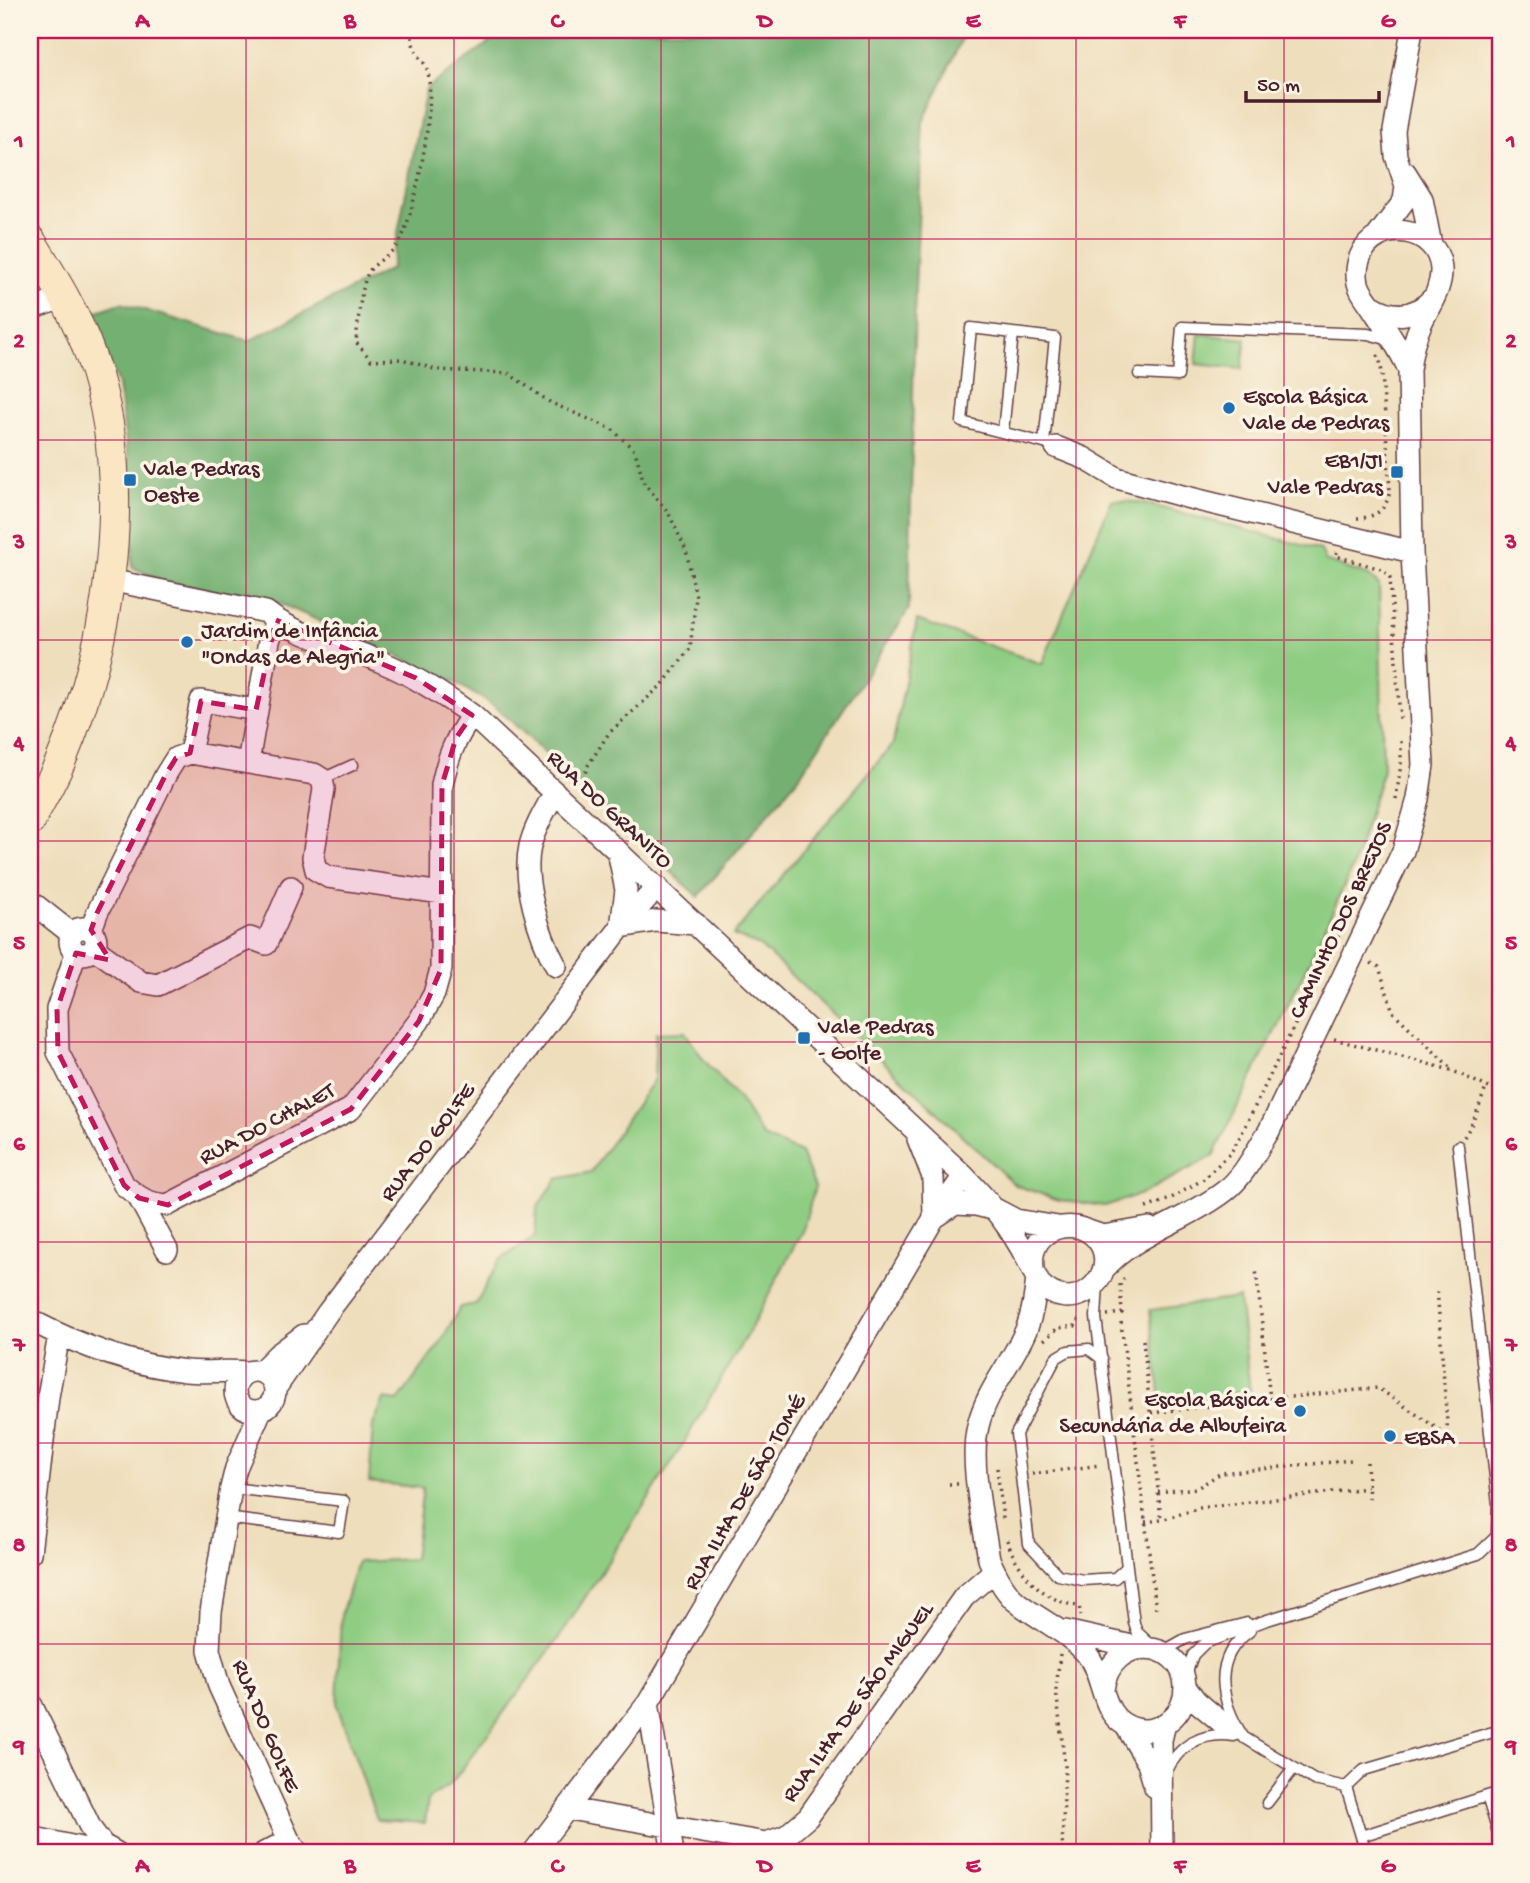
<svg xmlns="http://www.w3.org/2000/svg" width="1530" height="1883" font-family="'Gochi Hand',sans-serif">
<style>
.green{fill:#8fcd83;stroke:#6c7657;stroke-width:2}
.forest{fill:#73b071;stroke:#5e684e;stroke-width:2}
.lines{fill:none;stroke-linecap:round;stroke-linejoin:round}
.lane-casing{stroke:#633c41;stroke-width:13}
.street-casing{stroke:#633c41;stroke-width:24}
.secondary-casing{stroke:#633c41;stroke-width:32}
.path{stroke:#633c41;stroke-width:3.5;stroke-dasharray:2 5;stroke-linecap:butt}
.lane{stroke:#fff;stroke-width:10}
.street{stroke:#fff;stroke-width:21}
.secondary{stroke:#fbe6c4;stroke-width:30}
.marked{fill:#c2185b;fill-opacity:0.2;stroke:#c2185b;stroke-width:5;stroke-dasharray:14 9;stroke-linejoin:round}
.grid{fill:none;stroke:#c2185b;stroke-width:2;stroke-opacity:0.55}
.poi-dot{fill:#1f6fb2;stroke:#fcf5e5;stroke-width:2.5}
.labels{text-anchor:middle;stroke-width:7;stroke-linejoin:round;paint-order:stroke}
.poi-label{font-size:23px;fill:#4a1f2b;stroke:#fcf5e5;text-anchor:start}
.street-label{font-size:23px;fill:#4a1f2b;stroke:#fcf5e5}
.neatline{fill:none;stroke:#c2185b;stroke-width:2.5}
.grid-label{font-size:23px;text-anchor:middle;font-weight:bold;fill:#c2185b}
</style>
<rect width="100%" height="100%" fill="#fcf5e5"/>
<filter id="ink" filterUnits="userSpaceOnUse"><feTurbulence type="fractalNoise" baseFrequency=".0143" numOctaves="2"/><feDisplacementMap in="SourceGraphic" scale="14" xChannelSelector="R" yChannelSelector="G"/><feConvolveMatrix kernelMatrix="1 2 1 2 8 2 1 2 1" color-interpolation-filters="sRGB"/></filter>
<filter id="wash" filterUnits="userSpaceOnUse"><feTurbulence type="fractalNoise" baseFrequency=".00686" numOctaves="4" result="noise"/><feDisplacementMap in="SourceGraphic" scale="28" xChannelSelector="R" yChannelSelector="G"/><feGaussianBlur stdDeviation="1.57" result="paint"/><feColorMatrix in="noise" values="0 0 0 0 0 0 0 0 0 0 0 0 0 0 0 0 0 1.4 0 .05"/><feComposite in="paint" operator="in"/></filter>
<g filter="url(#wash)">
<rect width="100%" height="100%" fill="#eedebc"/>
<path class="green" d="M1199,334L1246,339L1242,369L1196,364Z
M1112,500L1143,503L1321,550L1325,561L1369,576L1379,585L1383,769L1353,866L1314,952L1213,1156L1144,1193L1105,1206L1059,1200L1015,1185L760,946L733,935L893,744L917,620L1042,664Z
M685,1032L703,1059L740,1100L763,1137L801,1153L815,1187L803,1229L752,1326L680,1449L561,1635L450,1785L428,1799L425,1823L377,1820L337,1705L341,1615L357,1562L414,1559L423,1488L369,1482L373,1425L384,1399L398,1401L441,1342L460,1307L476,1304L499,1261L535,1236L537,1208L557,1179L591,1172L654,1079L656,1033Z
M1239,1298L1250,1391L1161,1402L1150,1310Z"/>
<path class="forest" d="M506,30H966L923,122L915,288L909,609L799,777L698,897L496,707L447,678L279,603L165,582L132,567L134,499L118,385L91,313L121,303L249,341L391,269L426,89Z"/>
</g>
<g filter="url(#ink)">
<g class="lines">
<g class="lane-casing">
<path id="lane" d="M1139,374L1178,376L1182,327L1368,334L1390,340
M1003,432L1013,333
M1044,443L962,422L971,328L1055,338L1044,443L1056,447
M322,779L353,765
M1098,1284L1096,1317L1134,1623L1137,1632L1153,1647
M1102,1359L1089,1349L1068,1351L1056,1358L1016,1434L1029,1544L1058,1575L1083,1580L1115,1578L1127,1567
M225,1518L339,1532L344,1501L231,1488
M1162,1652L1185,1639L1247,1623
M1185,1677L1193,1655L1205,1643L1264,1621L1478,1554L1497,1536L1498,1504L1458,1146
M1240,1735L1314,1780L1346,1787
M1244,1738C1221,1703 1210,1659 1250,1631
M1166,1773C1178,1745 1203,1731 1234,1736
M1346,1787L1361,1836L1500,1792
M1346,1787L1364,1770L1500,1730
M1487,1796L1500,1839
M1267,1803L1294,1768
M1361,1836L1366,1853"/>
</g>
<g class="street-casing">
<path id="street" d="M1405,172L1422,199L1431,245
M1376,238L1404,201L1406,186L1396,156L1394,131L1412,30
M1371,305C1393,319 1415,318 1433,298
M30,309L65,297
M1056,447L1084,458L1117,478L1186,497L1412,552
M109,580L266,612C299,638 341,644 379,661C413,675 442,694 472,715L964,1176C1000,1213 1017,1236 1039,1283C1077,1323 1128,1267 1093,1235C1073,1218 1038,1227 1033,1255C1032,1260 1033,1266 1033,1271
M190,753L201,701L256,710
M248,763L269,641L276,620
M555,792C546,809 535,826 530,846C522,881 539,935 556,966
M618,851L626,890L621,927L656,921L696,924
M30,901L72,934
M70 941a13 13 0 1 1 26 0a13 13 0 1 1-26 0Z
M91,930L97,913L166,774L176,758L190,753L314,774L322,779L324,789L313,857L316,870L328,877L442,893
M95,949L141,982L158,985L250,938L266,944L291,887
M76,953L57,1009L58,1052L124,1185C139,1198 149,1204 168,1205L351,1109L419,1021L434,994L441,969L442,785C448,756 455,739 472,715
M918,1139L933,1177L934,1218
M139,1198L167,1250
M937,1216L955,1204L976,1205L997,1210L1016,1220L1058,1227
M1085,1230L1103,1236L1149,1228
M1103,1270C1135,1233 1187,1221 1225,1191C1244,1177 1256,1151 1269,1131L1403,851L1418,799L1423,765L1412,552L1409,370C1411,353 1414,339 1421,324C1429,306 1442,289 1441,269C1438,226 1376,217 1360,257C1357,265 1356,274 1358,283C1360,292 1366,298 1371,306C1384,326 1399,347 1409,370
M1037,1278C1035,1295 1033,1313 1026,1330C1012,1363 986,1391 978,1426C969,1462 983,1520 989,1559C995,1573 1005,1593 1018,1603C1040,1620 1066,1631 1086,1653C1107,1678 1098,1720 1136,1729C1148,1732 1161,1728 1170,1720C1180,1712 1185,1700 1185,1687C1184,1638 1110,1632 1103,1690
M30,1320C78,1345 132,1365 186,1371C206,1373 226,1370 246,1372
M235 1391a20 20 0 1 1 40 0a20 20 0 1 1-40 0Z
M261,1371L277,1355L304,1335
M275,1389L328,1312L621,927L657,887
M261,1410L236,1468L231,1488L211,1612L209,1650L219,1686L289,1840L298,1853
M30,1553L48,1397L59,1335
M1065,1631L1141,1648
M1185,1687L1196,1701L1226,1726
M30,1702L91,1829L103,1845L117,1853
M648,1703L673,1853
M1126,1726L1148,1763L1155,1787
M569,1809L766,1843L786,1836L808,1817L964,1597L994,1571
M30,1837L104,1853
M264,1853L289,1840
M533,1853L648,1703L934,1218L964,1176
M1162,1853L1161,1740L1165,1724"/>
</g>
<g class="secondary-casing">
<path id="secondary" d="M30,240C53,277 76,314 91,357C135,480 111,642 61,760C52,781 40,801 30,821"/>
</g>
<path class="path" d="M411,30C412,37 412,44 416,51C419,57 425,63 427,69C437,101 416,208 401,239C394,254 374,262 368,273C360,289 358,324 356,342L371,360L402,359L437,370L508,373L551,403L612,429L635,451L644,483L668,512L686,550L696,597L690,649L663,684L609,733L587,767L580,791
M1357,518C1376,518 1387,509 1390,490L1382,373L1380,361L1376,352
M1337,552L1336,556L1381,569L1390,577L1400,719
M1396,799L1401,764V741
M1371,963L1379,967L1393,1012L1453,1070
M1334,1039L1451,1070L1500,1093
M1464,1137L1473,1122L1486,1088
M1146,1208L1170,1199L1204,1179L1231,1152L1241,1135L1383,844L1388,827
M1107,1315L1122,1313L1120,1284L1125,1277
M1121,1322L1156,1610
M1044,1340L1058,1328L1075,1326L1077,1320L1083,1319
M1143,1340L1161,1520
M1270,1399L1378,1388L1448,1436L1437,1288
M1151,1413L1270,1399L1256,1269
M1367,1462L1369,1501
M997,1468L1003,1519
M1032,1474L1101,1465
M949,1484H959
M1158,1492L1197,1488L1221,1473L1352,1460
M1145,1522L1161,1520L1200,1508L1367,1488
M1007,1540C1018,1573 1044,1602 1079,1606L1081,1616
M1060,1654L1056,1689L1065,1766L1062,1853"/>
<use href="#lane" class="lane"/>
<use href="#street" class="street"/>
<use href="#secondary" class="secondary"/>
</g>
</g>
<path class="marked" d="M276,620L416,678L472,715L456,738L442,785L441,969L419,1021L351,1109L168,1205L139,1198L124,1185L58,1052L57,1009L76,953L110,960L91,930L97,913L166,774L176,758L190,753L201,701L256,710Z"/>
<path class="grid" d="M246,30V1853M454,30V1853M661,30V1853M869,30V1853M1076,30V1853M1284,30V1853M30,239H1500M30,440H1500M30,640H1500M30,841H1500M30,1042H1500M30,1242H1500M30,1443H1500M30,1644H1500"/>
<g class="poi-dot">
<circle cx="1229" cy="408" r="7"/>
<rect x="1390" y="465" width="14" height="14" rx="3.5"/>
<rect x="123" y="473" width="14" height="14" rx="3.5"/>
<circle cx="187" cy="642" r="7"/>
<rect x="797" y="1031" width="14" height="14" rx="3.5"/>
<circle cx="1300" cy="1411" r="7"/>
<circle cx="1390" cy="1436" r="7"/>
</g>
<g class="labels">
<g class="poi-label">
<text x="1243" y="403">Escola Básica<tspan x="1243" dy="26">Vale de Pedras</tspan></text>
<text x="1383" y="467" text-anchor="end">EB1/JI<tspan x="1383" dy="26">Vale Pedras</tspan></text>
<text x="144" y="475">Vale Pedras<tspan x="144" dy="26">Oeste</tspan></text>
<text x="201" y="637">Jardim de Infância<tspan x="201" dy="26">"Ondas de Alegria"</tspan></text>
<text x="818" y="1033">Vale Pedras<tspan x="818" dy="26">- Golfe</tspan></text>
<text x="1286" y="1406" text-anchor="end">Escola Básica e<tspan x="1286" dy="26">Secundária de Albufeira</tspan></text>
<text x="1404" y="1444">EBSA</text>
</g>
<g class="street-label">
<text transform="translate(611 808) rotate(43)" y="8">RUA DO GRANITO</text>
<text transform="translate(1339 919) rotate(-65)" y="8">CAMINHO DOS BREJOS</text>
<text transform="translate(266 1122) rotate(-28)" y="8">RUA DO CHALET</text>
<text transform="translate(426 1141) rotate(-53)" y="8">RUA DO GOLFE</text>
<text transform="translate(743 1491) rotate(-60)" y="8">RUA ILHA DE SÃO TOMÉ</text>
<text transform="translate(856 1701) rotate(-54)" y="8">RUA ILHA DE SÃO MIGUEL</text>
<text transform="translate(268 1725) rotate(67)" y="8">RUA DO GOLFE</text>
</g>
</g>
<rect width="1530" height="1883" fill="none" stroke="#fcf5e5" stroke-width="77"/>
<path d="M1246 91v10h133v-10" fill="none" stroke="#4a1f2b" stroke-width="3.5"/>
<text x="1257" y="91" font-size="21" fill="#4a1f2b" stroke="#fcf5e5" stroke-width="5" paint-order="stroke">50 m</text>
<rect x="38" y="38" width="1454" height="1806" class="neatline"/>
<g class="grid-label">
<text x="142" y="27">A</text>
<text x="350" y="27">B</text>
<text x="557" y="27">C</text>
<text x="765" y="27">D</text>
<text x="973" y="27">E</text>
<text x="1180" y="27">F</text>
<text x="1388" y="27">G</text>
<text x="19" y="147">1</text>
<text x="1511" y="147">1</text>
<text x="19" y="347">2</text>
<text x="1511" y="347">2</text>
<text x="19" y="548">3</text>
<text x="1511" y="548">3</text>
<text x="19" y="749">4</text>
<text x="1511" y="749">4</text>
<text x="19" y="949">5</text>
<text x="1511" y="949">5</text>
<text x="19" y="1150">6</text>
<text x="1511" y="1150">6</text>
<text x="19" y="1351">7</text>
<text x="1511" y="1351">7</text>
<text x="19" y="1551">8</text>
<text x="1511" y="1551">8</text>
<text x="19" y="1752">9</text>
<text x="1511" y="1752">9</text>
<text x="142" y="1872">A</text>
<text x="350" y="1872">B</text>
<text x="557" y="1872">C</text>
<text x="765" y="1872">D</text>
<text x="973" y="1872">E</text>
<text x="1180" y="1872">F</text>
<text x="1388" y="1872">G</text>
</g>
</svg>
